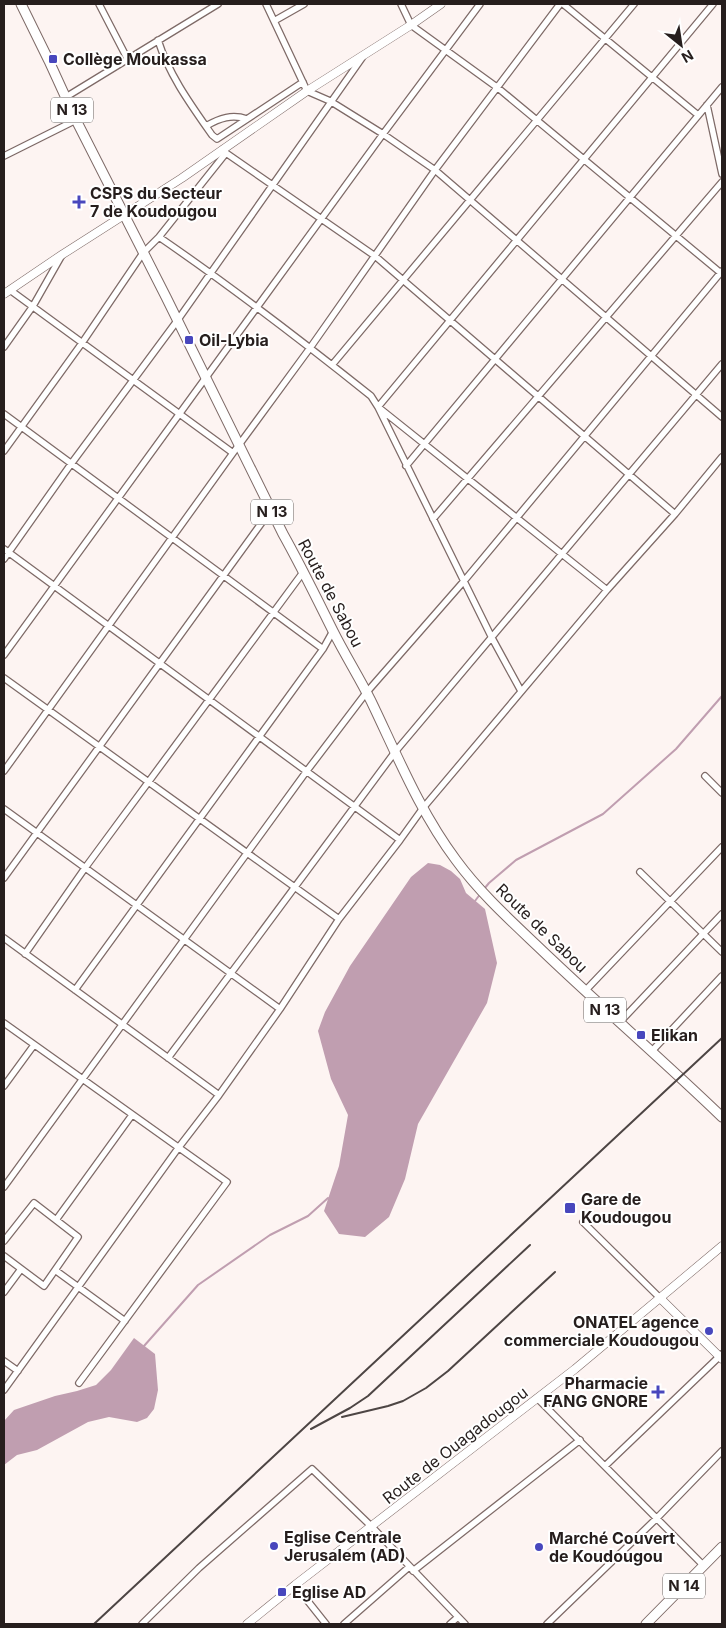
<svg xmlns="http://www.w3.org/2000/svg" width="726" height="1628" font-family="Inter,sans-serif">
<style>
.water{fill:#c09eb0}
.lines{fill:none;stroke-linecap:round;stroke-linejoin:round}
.stream{stroke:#c09eb0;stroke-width:2}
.street-casing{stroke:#7e6a67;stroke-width:8}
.secondary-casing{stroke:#7e6a67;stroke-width:9}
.primary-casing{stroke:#7e6a67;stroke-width:11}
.street{stroke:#fff;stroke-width:5.5}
.secondary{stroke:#fff;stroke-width:8}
.primary{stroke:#fff;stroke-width:9}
.rail{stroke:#4d4544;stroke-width:2}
.poi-dot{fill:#4847bd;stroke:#fff;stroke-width:2}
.labels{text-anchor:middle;stroke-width:4;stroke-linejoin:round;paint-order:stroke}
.shield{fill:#fff;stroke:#676261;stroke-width:1}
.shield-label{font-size:15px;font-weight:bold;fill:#261e1d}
.poi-label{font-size:16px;font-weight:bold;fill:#261e1d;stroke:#fff;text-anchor:start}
.street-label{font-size:16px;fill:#261e1d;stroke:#fff}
</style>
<rect width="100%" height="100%" fill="#fdf4f2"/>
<path class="water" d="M428,863L440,865L451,871L460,879L466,893L485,909L497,963L487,1003L418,1124L405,1179L389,1217L365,1237L339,1234L324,1211L339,1166L348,1115L331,1079L318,1031L325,1012L350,966L411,877Z
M134,1338L155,1354L158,1390L154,1409L147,1418L137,1422L109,1417L88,1422L37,1450L17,1455L4,1465V1421L14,1410L55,1396L77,1391L96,1385L111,1370Z"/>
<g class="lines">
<path class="stream" d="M484,889L489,883L516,860L603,814L676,749L722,696
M475,901L481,893
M144,1346L198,1285L270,1235L308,1216L328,1198"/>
<g class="street-casing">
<path id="street" d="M99,4L127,58
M266,4L307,91L330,101L383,134L435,170L722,417
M401,4L411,25L498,88L722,274
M563,4L698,115
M274,21L304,4
M158,40C169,75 191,105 212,135L217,139L303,82
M66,97L218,4
M707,105L722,174
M206,126C220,118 232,114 247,119
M223,149L226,153L375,256L675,514
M4,156L76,120
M159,237C232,287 302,341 371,396L378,407L607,590
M10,290L233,453
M4,347L33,306L62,255
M332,365L634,4
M4,414L323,649
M4,451L82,343L143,253L159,237L226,153
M406,466L722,87
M433,519L722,182
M4,549L400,840
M4,559L71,464L177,321L362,58
M4,655L383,134L480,4
M4,678L339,919
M521,691L492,638L378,407L713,4
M4,771L233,453L310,348L435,170L560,4
M705,776L722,793
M4,809L280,1009
M640,872L722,952
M4,878L271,510
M4,938L219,1095
M25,954L85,868L304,571
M75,990L323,649L333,631
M585,991L722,847
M4,1023L227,1182L79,1383
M619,1023L722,914
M651,1052L722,976
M168,1058L395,752L722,364
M4,1086L34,1045
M4,1187L306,772L366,693L464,581L722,271
M56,1220L132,1115
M583,1222L660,1298
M4,1241L34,1203L78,1237L44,1286L4,1256
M55,1270L125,1321
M4,1292L21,1269
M4,1361L18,1371
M4,1390L179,1147L219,1095L280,1009L339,919L400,840L423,808L607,590L675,514L722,457
M537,1398L704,1566
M605,1466L722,1354
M413,1571L580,1440
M295,1585L326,1624
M142,1624L199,1568L312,1469L372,1527L465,1624
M344,1624L409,1567
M450,1624L458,1617
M547,1624L657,1518L722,1451"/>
</g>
<g class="secondary-casing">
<path id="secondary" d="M4,294L63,254L182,178L307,91L411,25L441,4
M660,1298L722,1359
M247,1624L295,1585L575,1369L722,1246"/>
</g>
<g class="primary-casing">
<path id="primary" d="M21,4L49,61L76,120L166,297L283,534C301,566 317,599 333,631C345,655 359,677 371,701C397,755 420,812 456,860C483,897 518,927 550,958C607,1012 666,1063 722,1117
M646,1624L722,1547"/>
</g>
<use href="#street" class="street"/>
<use href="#secondary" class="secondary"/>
<use href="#primary" class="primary"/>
<path class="rail" d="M342,1417L388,1406L403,1401L426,1388L448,1371L555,1272
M311,1429L350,1408L368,1396L530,1245
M94,1624L722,1038"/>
</g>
<g class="poi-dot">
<rect x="48" y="54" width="10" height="10" rx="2.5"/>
<path d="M76.5 194.5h5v5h5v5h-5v5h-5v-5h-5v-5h5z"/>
<rect x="184" y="335" width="10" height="10" rx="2.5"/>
<rect x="636" y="1030" width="10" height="10" rx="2.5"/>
<rect x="564" y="1202" width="12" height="12" rx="2.5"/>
<circle cx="709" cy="1331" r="5"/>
<path d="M655.5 1384.5h5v5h5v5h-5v5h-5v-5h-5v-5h5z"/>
<circle cx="274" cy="1546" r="5"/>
<circle cx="539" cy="1547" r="5"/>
<rect x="277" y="1587" width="10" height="10" rx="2.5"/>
</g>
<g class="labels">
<g class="shield">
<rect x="51" y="97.5" width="42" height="25" rx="4"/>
<rect x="251" y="499.5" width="42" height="25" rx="4"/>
<rect x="584" y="997.5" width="42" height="25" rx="4"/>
<rect x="663" y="1573.5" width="42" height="25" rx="4"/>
</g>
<g class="shield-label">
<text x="72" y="115">N 13</text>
<text x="272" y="517">N 13</text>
<text x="605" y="1015">N 13</text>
<text x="684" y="1591">N 14</text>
</g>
<g class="poi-label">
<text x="63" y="65">Collège Moukassa</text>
<text x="90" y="199">CSPS du Secteur<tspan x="90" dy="18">7 de Koudougou</tspan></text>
<text x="199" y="346">Oil-Lybia</text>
<text x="651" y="1041">Elikan</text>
<text x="581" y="1205">Gare de<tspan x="581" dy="18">Koudougou</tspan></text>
<text x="699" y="1328" text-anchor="end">ONATEL agence<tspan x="699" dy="18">commerciale Koudougou</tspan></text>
<text x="648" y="1389" text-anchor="end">Pharmacie<tspan x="648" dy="18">FANG GNORE</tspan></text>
<text x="284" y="1543">Eglise Centrale<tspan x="284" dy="18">Jerusalem (AD)</tspan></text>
<text x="549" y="1544">Marché Couvert<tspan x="549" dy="18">de Koudougou</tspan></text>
<text x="292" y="1598">Eglise AD</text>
</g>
<g class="street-label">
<text transform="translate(331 593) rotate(62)" y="6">Route de Sabou</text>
<text transform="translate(542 928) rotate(44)" y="6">Route de Sabou</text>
<text transform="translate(455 1445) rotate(-38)" y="6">Route de Ouagadougou</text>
</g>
</g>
<rect width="726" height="1628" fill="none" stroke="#261e1d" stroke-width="10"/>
<g transform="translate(681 45) rotate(150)" stroke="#ffffff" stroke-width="4" paint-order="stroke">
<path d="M0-4L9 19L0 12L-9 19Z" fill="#261e1d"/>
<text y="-8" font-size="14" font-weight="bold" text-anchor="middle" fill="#261e1d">N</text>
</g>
</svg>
